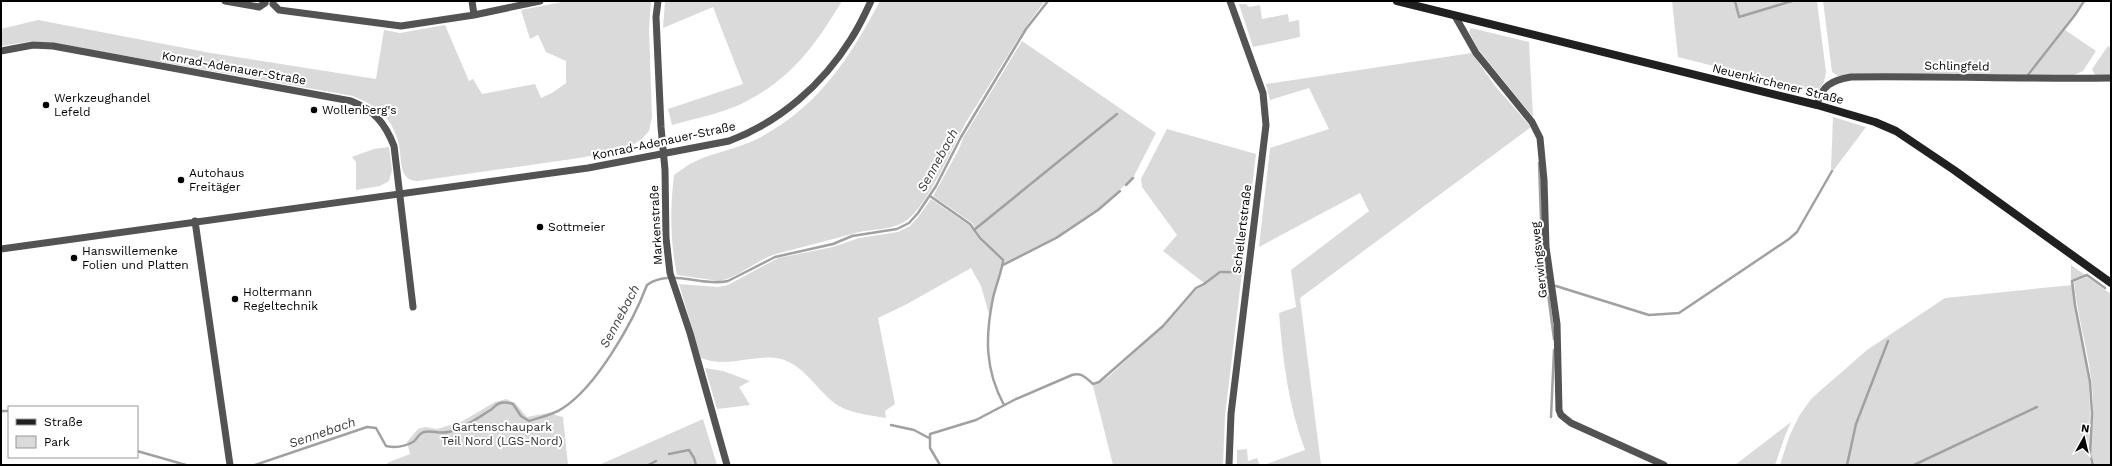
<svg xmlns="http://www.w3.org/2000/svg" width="2112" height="466" font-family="'Work Sans',sans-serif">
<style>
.green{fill:#dadada}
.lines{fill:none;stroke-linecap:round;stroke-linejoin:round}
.stream{stroke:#a1a1a1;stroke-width:2.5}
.street{stroke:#535353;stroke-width:7}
.secondary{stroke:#202020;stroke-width:8}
.poi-dot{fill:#000;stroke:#fff;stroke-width:1.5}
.labels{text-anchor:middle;stroke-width:4;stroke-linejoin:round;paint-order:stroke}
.street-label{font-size:12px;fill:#000;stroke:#fff}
.poi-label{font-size:12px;fill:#000;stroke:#fff;text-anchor:start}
.park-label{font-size:12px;fill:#313131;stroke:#fff}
.water-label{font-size:13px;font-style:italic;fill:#424242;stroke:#fff}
</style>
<rect width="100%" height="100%" fill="#fff"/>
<path class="green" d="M567,1H651L649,29L652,117L649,131L642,139L634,144L611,152L579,158L418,181C398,181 402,159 399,145C397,136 393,127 388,120C379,107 366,102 353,96L53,43L33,41L1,46V29L38,20L211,53L376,79L384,30L400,33L445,25L469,81L473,79L482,94L535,84L541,98L552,93L566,83V61L546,52L538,35L530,39L521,10Z
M665,1H842C816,44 793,77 747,101C725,113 696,118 672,125L668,109L743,84L713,7L663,28Z
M880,1H1045C1024,27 1011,51 993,79C982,98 968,116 959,136C948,157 924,211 904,222C886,232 870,228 852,234C827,241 801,247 776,254C756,260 739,277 719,281L677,275C670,241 670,208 674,175C680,171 686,166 692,163C711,153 733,150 753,141C816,110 848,61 880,1Z
M1672,1H1734L1738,18L1740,17L1736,1H1817L1826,72L1824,82L1817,92L1678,57Z
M1823,1H2082L2074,15L2025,76L1951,73L1838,76L1832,72Z
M1239,4H1246L1249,7L1260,5L1262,19L1288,14L1289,22L1299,20L1300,37L1253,47Z
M1471,28L1529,42L1533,117L1478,49L1469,32Z
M2065,30L2096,51L2083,71L2074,75L2028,76Z
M1022,41L1156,133L1134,176L1098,211L1059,238L1004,265V260L980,236L972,223L933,196L959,149L963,138Z
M2108,46L2111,48V75H2095L2092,69Z
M1472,53L1495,86L1531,127L1300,298L1321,465H1264L1305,450C1288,405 1283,360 1279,313L1296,307L1291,270L1369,211L1360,193L1259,247L1270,148L1329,129L1309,88L1270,100L1266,84Z
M1833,117L1866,127L1833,171L1831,169Z
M1167,129L1256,154L1242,270L1220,271L1204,283L1163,251L1177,235L1142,187L1141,179Z
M389,147L392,170L389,181L380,186L356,190V162L352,157L374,149Z
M931,199L969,225L979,239L1002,261L989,314L981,286L971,268L907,304L878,318L895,404L885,411L886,418C869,415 846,413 833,402C816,388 803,365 781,359C755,353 727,369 701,358L679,284L718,287L728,285L778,258L833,247L859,238L898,232L910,226L919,216Z
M2071,265L2085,275L2071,280Z
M1242,272L1225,416L1223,465H1113L1093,386L1108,377L1164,326L1197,289L1221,273Z
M2087,277L2111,294V465H2095C2087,449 2092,430 2093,413C2095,369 2078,325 2074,282Z
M2072,285L2089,382L2090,412L2088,454L2092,465H1780L1789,437L1799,416L1812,398L1867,350L1945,298Z
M705,368L723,371L750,381L739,387L750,405L717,409Z
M506,399L515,403L527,417L553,412L555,415L563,417L568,465H388L387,463L410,454L407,442L418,429L425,427L437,429L461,422L495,402Z
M703,419L717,465H599Z
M1791,422L1785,436L1775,465H1735Z
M1247,449L1248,461L1257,458L1260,465H1237V450Z"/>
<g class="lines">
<path class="stream" d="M1735,1L1739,17L1792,1
M2027,76L2075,15L2084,1
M1539,163L1542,248L1554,339
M1126,185L1133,178
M930,196L970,224L980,238L1003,260C1003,267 995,289 993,298C985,337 985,370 1004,405
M974,230L1117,114
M1003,265L1056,238L1098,210L1120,191
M1556,286L1649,315L1679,313L1789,239L1797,232L1832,171
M1,411H9
M1551,417L1554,350
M891,425L914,430L929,438
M137,451L186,465
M669,454L689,450L694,458L696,465
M255,465L367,427L376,428L386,446C395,448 404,447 413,442C417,439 419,433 424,432C431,430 440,434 448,432C463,429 479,417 492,409C498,402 504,401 513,404L521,416L529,421C541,417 553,415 563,408C597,386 633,322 647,285C670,268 702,287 728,281L775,257L833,244L852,236L897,229L909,223L918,213L936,186L961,137L1026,29L1048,1
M648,465L656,461
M940,465L930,448V434L976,420L1016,399L1072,375C1082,372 1086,378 1093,384L1099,382L1163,326L1196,288L1204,284L1220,272H1242
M1847,465L1856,424L1888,341
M1914,465L2037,407
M2093,465L2090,454L2092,413L2090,382L2075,305L2072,281L2087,275L2105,288"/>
<path class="street" d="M225,1L259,7L265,3
M472,1L474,15
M658,1L656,17L661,127L665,170L666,238L670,273L690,333L727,465
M273,4L279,10L401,26L474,15L540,1
M1455,16L1476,53L1532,122L1540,138L1544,180L1546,247L1557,324L1559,410L1561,415L1571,423L1664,465
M1,51L33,45L53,46L351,101C374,110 385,123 394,146L413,307
M1817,105C1821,86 1832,80 1851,77C1938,76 2024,79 2111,78
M195,221L230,465
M1,249L588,168L729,141C780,122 823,84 851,39C859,27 865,14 871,1
M1229,465L1231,414L1266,125L1263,93L1230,1"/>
<path class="secondary" d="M1397,1L1817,105L1875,122L1896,131L1954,170L2111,283"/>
</g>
<g class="poi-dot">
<circle cx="46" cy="105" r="4"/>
<circle cx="314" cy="110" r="4"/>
<circle cx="181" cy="180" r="4"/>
<circle cx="540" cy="227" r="4"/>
<circle cx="74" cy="258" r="4"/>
<circle cx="235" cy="299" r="4"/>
</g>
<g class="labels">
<g class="street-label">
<text transform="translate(1957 66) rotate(1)" y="4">Schlingfeld</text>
<text transform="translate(234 68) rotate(10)" y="4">Konrad-Adenauer-Straße</text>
<text transform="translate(1778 84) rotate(14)" y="4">Neuenkirchener Straße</text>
<text transform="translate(664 141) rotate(-12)" y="4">Konrad-Adenauer-Straße</text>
<text transform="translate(656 225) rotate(-93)" y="4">Markenstraße</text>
<text transform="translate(1242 229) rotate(-83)" y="4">Schellertstraße</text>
<text transform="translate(1539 260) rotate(-96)" y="4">Gerwingsweg</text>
</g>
<g class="poi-label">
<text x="54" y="102">Werkzeughandel<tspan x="54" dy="14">Lefeld</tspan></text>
<text x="322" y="114">Wollenberg's</text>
<text x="189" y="177">Autohaus<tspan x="189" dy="14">Freitäger</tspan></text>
<text x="548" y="231">Sottmeier</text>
<text x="82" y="255">Hanswillemenke<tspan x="82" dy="14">Folien und Platten</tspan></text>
<text x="243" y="296">Holtermann<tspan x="243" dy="14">Regeltechnik</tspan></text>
</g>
<g class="park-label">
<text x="502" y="431">Gartenschaupark<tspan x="502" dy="14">Teil Nord (LGS-Nord)</tspan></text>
</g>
<g class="water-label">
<text transform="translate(937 160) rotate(-61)" y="5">Sennebach</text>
<text transform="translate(619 316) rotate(-62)" y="5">Sennebach</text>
<text transform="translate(322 432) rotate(-19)" y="5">Sennebach</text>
</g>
</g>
<rect width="2112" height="466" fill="none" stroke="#000000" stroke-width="4"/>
<rect x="8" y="406" width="130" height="52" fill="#ffffff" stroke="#999999"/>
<rect x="16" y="419" width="20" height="6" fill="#202020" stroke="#999999"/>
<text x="44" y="426" font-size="12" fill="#000000">Straße</text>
<rect x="16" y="436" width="20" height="12" fill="#dadada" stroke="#999999"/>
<text x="44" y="446" font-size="12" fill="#000000">Park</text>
<g transform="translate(2084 438) rotate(8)" stroke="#ffffff" stroke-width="3" paint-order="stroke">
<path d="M0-3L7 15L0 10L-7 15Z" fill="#000000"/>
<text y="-6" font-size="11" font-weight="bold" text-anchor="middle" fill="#000000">N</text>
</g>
</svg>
